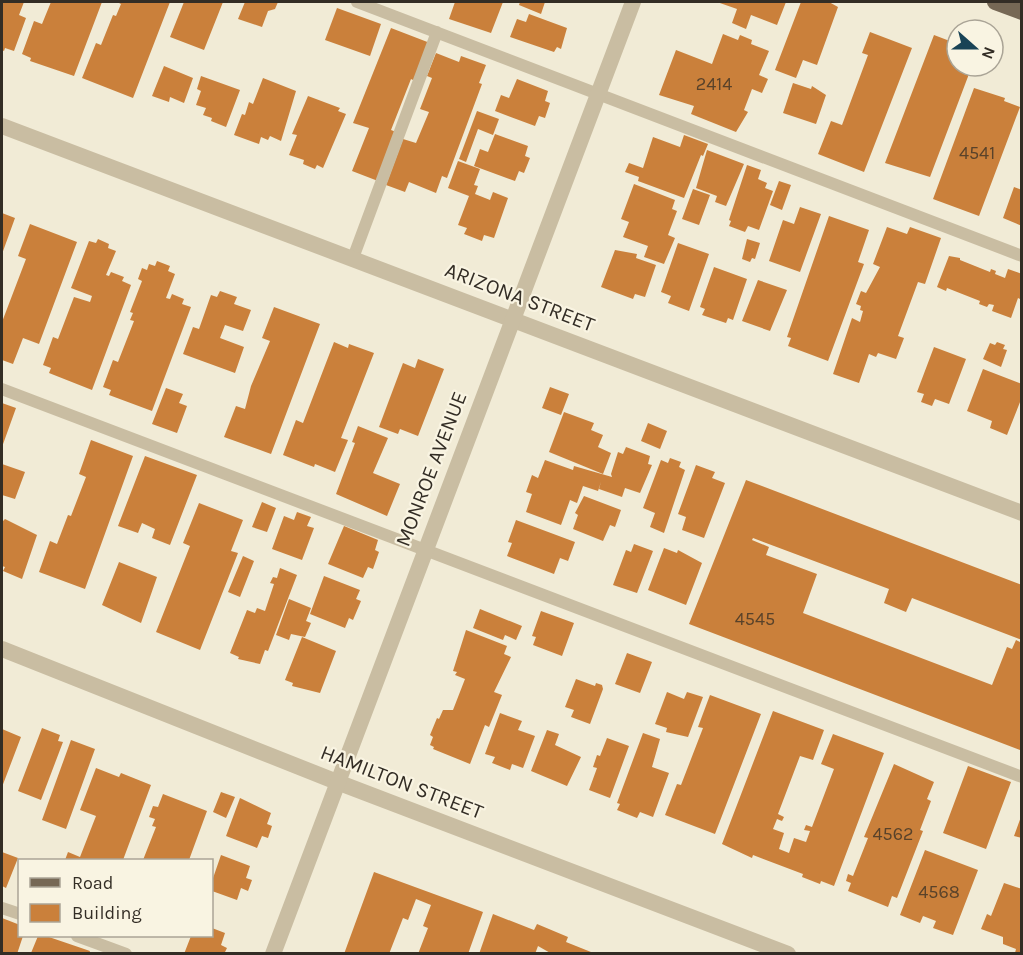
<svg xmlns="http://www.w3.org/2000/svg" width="1023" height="955" font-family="Karla,sans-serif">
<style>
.building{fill:#ca803b}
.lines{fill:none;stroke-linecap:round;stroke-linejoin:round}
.service{stroke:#c9bda2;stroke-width:12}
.minor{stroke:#c9bda2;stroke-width:16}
.tertiary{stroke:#c9bda2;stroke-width:16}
.primary{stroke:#766855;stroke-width:16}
.labels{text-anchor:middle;stroke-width:4.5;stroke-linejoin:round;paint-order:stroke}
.number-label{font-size:18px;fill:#59422a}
.street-label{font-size:21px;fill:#332d25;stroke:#f9f4e2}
</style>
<rect width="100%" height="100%" fill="#f1ebd6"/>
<path class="building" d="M2,2H24L19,15L26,18L14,51L5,48L4,51L2,50Z
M51,2H102L74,76L30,61L31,58L22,54L34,21L42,24Z
M117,2H170L133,98L82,78L96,43L101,45L113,15L116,16L121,4Z
M184,2H223L204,50L170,37Z
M245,2H278L275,9L268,11L262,27L238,19Z
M455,2H503L491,33L449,19Z
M520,2H545L541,14L519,5Z
M717,2H786L777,25L751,15L746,29L732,23L737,9Z
M801,2H829L838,7L817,65L803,60L796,78L775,70Z
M337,8L381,24L370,56L325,40Z
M529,14L567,28L561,49L557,47L554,52L510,37L517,19L526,22Z
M391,28L430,43L415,81L411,79L391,130L396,132L378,181L352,171L369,128L353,123Z
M870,32L912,48L864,172L818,154L831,121L842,125L868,55L862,53Z
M723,34L738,40L740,35L752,40L751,44L769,51L759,75L768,79L762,93L752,89L744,110L748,112L736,132L691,114L694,106L659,95L676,50L712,64Z
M934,35L955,43L957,66H972L930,177L885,163Z
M436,53L459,62L461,56L486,65L479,83L482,84L447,178L442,176L436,193L409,182L405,192L386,185L403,139L416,143L429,112L420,109L432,78L427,76Z
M164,66L193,78L184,103L170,97L169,102L152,96Z
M201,76L240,90L226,127L211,121L212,118L203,115L206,108L196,105L201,91L197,89Z
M263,78L296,91L281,141L270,136L268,140L261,137L259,144L234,135L242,114L245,115L249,102L253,104Z
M517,79L548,91L545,101L550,103L545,118L539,116L535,126L495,111L501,95L509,98Z
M793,83L811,89L812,86L826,95L816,124L783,113Z
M974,88L1005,98L1004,101L1020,107L979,216L933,199Z
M308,96L340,108L338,111L346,114L323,168L317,165L315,169L303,164L304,160L289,155L297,135L292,134Z
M477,111L499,119L493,135L478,129L466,162L459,159Z
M495,134L528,146L525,156L530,158L524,173L519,171L515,181L474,166L480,149L488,152Z
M684,135L708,144L703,156L701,155L684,198L638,181L639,177L625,172L629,163L643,168L653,137L680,147Z
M707,150L744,164L726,206L715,202L717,196L696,188Z
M458,161L480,169L474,185L478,186L475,194L490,200L493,192L508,198L494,238L484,235L482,241L464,234L467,228L458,225L469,196L448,188Z
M747,165L761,170L758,179L767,183L765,188L773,191L759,230L748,226L745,232L729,226L731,221L729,220Z
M779,181L791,185L782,210L770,205Z
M634,184L675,200L672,209L677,211L668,235L675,238L664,264L644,257L648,246L623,237L629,222L621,219Z
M1014,187L1022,190V226L1003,218Z
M693,189L710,195L699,225L682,219Z
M800,207L821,214L800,272L769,261L783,220L794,224Z
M2,213L15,218L2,254Z
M829,216L869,230L858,262L864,264L828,361L788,346L791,338L787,337Z
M30,224L77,242L39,344L23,338L13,364L2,360V322L26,259L18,256Z
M887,227L907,234L910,227L941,238L925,284L918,282L898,336L904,338L896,359L878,353L876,357L869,354L859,383L833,374L852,318L860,322L863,311L860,310L861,306L856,304L861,291L866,293L880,267L873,264Z
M98,239L109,244L108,248L116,251L106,275L109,276L111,272L124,277L122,281L131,285L92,390L49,373L51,368L43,365L53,337L58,339L74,297L90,302L92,296L71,288L89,241L96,243Z
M747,239L760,243L755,259L752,258L750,262L742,259Z
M678,243L709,254L689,311L668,303L671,296L661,292Z
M615,250L637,254L636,258L656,265L645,297L635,294L633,299L601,287Z
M949,256L960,258V260L990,272L991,269L996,271L995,274L1005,278L1008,269L1022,274V300L1018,298L1011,318L992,311L994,305L989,304L987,307L979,304L980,301L947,288L946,291L937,287Z
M157,261L170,266L168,271L175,274L166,298L170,299L172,294L184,299L182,304L191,307L152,411L109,395L111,390L103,387L113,360L118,362L134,321L130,320L133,313L130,312L142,281L138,279L142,268L147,270L149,264L155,266Z
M714,267L747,279L733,320L728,318L726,323L702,315L705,309L700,307Z
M758,280L787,290L770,331L742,321Z
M220,291L237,297L234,304L251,310L243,331L225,325L220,338L244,347L235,373L183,354L193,327L199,329L211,295L217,297Z
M274,307L320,324L271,454L224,437L236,406L245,409L251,386L270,341L262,338Z
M334,342L348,348L349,344L374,353L341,438L348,440L335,472L315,464L314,467L283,455L296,420L303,423Z
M997,342L1005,345L1003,349L1007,350L1001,367L983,359L990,343L995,345Z
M934,347L966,359L949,404L935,399L932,406L921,402L924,394L917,392Z
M418,359L444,369L418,436L400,429L398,434L379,427L403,363L415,368Z
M983,369L1022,384V397L1007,435L990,428L992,421L967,411Z
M550,387L569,394L561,415L542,408Z
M166,388L183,394L179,403L187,406L177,433L152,424Z
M2,403L16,408L2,447Z
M564,412L594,423L591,430L603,435L598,447L611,453L603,474L549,452Z
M648,423L667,431L660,449L641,441Z
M358,426L388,438L373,473L400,484L387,516L336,494L355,443L352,442Z
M91,440L133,456L85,589L39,572L50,541L57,544L68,515L71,516L86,477L79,474Z
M626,447L650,456L648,464L652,465L640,493L625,488L622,497L599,489L601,482L598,491L583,486L577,503L570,500L561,525L526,512L532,494L526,492L532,475L538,478L545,460L573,470L574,466L612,477L611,474L618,452L623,454Z
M145,456L197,475L170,545L152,538L155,529L142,523L138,533L118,526Z
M670,458L681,462L679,467L685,470L664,533L650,527L655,513L643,508L661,460L668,463Z
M2,464L25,472L15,499L2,495Z
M696,465L715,472L712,478L725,483L704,538L682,530L686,517L678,514Z
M746,480L1022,585V640L912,598L906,612L884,603L889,589L753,538L752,540L769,547L766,555L817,574L803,613L992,685L1007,647L1012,649L1016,640L1022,643L1020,750L689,624Z
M584,496L621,510L615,527L610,525L603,541L573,529L578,515L575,513Z
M262,502L276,508L267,532L252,527Z
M199,503L243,520L231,551L238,553L200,650L156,632L190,546L183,543Z
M297,512L311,517L307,526L314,528L302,560L272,549L284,516L294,520Z
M5,519L37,535L22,579L3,571L5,567L2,566V522Z
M516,520L575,542L568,561L560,558L554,574L507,556L512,543L508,542Z
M344,526L378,540L375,550L379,552L373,569L368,567L363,578L328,564Z
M634,544L653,551L637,593L613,585L626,550L631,552Z
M664,548L677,553L678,550L702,563L686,605L648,590Z
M243,556L254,561L240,597L228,592Z
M119,562L157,577L141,623L102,605Z
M280,568L297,575L268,651L265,650L260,664L238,659L239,657L230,653L247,610L255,613L257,608L265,611L274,584L270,583L273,577L277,578Z
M324,576L360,590L356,599L361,601L353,620L349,618L345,628L310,614Z
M289,599L311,608L306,621L311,623L305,637L291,634L289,640L276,635Z
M480,609L522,626L516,640L505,635L503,640L473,628Z
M541,611L574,623L562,656L533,645L536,637L532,636Z
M466,630L507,646L504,654L511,657L494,692L502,695L489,727L485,725L470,764L433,749L434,747L430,745L433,737L430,735L437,718L439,719L443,710H453L465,679L455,675L457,672L453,671Z
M302,637L336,651L320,693L292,686L293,683L285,680Z
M627,653L652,662L640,693L615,684Z
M576,679L595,686L596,683L602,685L603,689L590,724L571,717L574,710L565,707Z
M667,692L684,699L687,692L703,697L688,737L666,732L667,728L655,724Z
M710,695L761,714L715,834L665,815L677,784L681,785L703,728L698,727Z
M773,711L824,730L813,760L800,756L778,814L784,817L782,821L777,819L773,829L784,833L779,849L789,853L794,838L806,842L810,831L804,830L806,825L812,827L834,769L821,764L833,734L884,753L834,886L821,881L820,884L802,877L803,874L753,855L752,858L722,844Z
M500,713L522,721L518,730L535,736L523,768L512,764L510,770L492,763L495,757L485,754Z
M42,728L60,735L58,741L63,742L41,800L18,791Z
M2,729L21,737L2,787Z
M547,730L559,734L555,745L581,757L567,786L531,771Z
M643,733L660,739L652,767L669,773L653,817L640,812L637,818L617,810L620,804L617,803Z
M607,738L629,746L610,798L589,790L597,768L593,767L597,755L600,756Z
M71,740L95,749L66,829L42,820Z
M894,764L934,782L927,799L931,801L920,830L923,831L897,898L892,896L888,907L848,891L851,883L846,881L848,874L853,876L868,838L864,837Z
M968,766L1011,782L986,849L943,833Z
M96,768L119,777L121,773L151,785L123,860H65L68,852L80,857L96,816L80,810Z
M221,792L235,797L226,818L213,812Z
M163,794L207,811L189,860H143L156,827L152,826L155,819L149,817L153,806L158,807Z
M240,798L271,813L267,824L272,826L268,838L262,836L257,848L226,836Z
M1022,814V838L1014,836Z
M925,850L978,870L953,935L933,928L936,921L923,916L920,923L900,915Z
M2,852L18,858L6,888L2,886Z
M221,855L250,866L246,878L252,880L248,891L241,888L237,900L212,891V881Z
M374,872L483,912L468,954H418L428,928L423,926L431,905L416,899L408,920L403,918L389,954H344Z
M1004,883L1022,889L1021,954L1015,953L1016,949L1003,944V937L981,929L987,914L991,916Z
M493,914L534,930L537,924L568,937L566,942L596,954H552L538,946L535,954H479Z
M2,918L20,925V936H23L17,954H2Z
M212,928L225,933L221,945L227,948L224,954H184L191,936H212Z
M38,936H46L90,951L89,954H34L31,953Z"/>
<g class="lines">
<path class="service" d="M357,2L1022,256
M353,258L437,32
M2,389L1022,777
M2,908L20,914
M77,936L126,954"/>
<path class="minor" d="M2,126L1022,513
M2,649L337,782L788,954"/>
<path class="tertiary" d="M273,954L633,2"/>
<path class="primary" d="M995,2L1022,12"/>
</g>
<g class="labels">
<g class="number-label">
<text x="714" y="90">2414</text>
<text x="977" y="159">4541</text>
<text x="755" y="625">4545</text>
<text x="893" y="840">4562</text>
<text x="939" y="898">4568</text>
</g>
<g class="street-label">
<text transform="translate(520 297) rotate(21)" y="7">ARIZONA STREET</text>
<text transform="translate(431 469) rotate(-69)" y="7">MONROE AVENUE</text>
<text transform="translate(402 782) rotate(21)" y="7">HAMILTON STREET</text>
</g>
</g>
<rect width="1023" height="955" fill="none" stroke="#332d25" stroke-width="6"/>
<rect x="18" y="859" width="195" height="78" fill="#f9f4e2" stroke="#aaa496" stroke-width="1.5"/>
<rect x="30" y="878" width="30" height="9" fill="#766855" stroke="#aaa496" stroke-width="1.5"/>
<text x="72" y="889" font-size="18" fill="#332d25">Road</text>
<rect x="30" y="904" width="30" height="18" fill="#ca803b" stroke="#aaa496" stroke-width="1.5"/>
<text x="72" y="919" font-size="18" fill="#332d25">Building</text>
<g transform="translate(975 48) rotate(111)"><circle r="28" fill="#f9f4e2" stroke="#aaa496" stroke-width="1.5"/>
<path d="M0-4.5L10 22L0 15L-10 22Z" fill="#194356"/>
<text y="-9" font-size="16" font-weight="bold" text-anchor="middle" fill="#332d25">N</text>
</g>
</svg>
